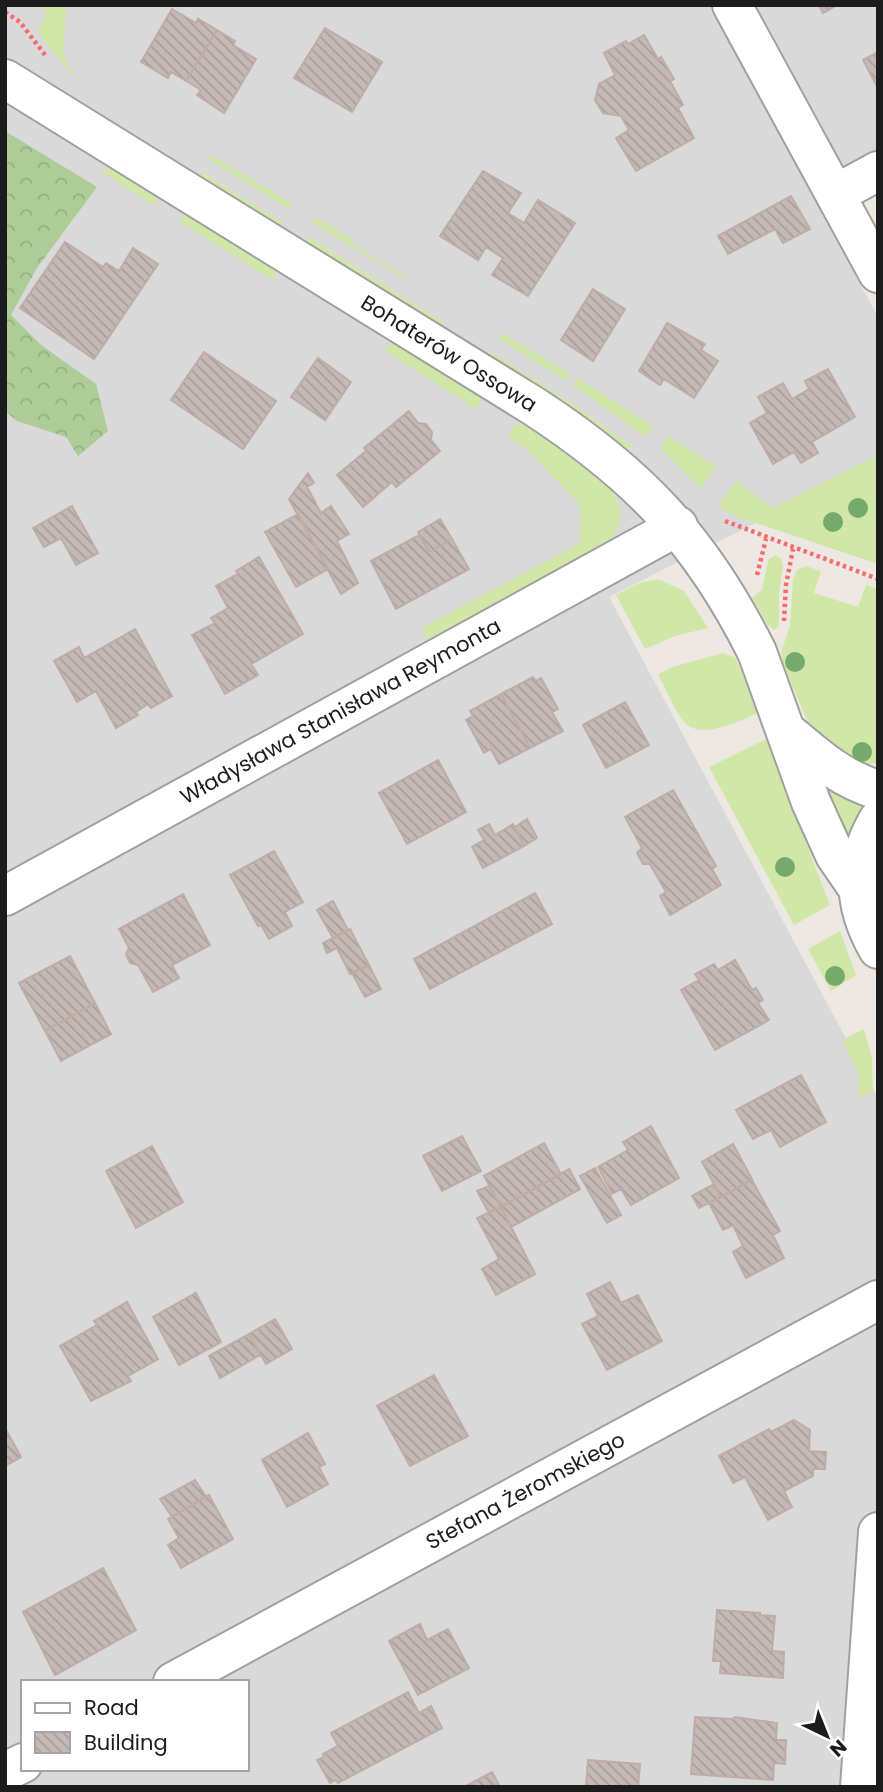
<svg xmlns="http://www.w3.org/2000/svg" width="883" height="1792" font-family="Poppins,sans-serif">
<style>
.residential{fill:#dad9d9;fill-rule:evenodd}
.grass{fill:#d0e7a8}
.forest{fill:url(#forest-crowns)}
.building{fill:url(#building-back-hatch);stroke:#bfaca5;stroke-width:2}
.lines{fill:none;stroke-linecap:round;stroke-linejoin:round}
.minor-casing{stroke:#a0a0a0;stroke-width:42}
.path{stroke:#f76a6f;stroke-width:4.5;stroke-dasharray:3.5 3.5;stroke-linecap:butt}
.minor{stroke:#fff;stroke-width:38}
.tree{fill:#76aa6d}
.labels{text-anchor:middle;stroke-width:5;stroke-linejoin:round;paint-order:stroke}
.street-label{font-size:21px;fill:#1c1c1c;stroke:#fff}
</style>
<defs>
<pattern id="forest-crowns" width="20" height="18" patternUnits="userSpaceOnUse" patternTransform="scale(1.75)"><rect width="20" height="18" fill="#aecc97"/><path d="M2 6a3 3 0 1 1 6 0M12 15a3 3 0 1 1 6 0" fill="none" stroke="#95af82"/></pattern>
<pattern id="building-back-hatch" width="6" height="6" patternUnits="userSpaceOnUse" patternTransform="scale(1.75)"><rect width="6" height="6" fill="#c5b9b5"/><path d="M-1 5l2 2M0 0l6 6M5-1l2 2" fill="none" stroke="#a99e9b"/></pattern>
</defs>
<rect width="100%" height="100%" fill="#ede8e2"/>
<path class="residential" d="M5,5H878V184L822,214L878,317V461L609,597L878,1098V1787H5ZM23,1682H247V1769H23Z"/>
<path class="grass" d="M37,5H69L66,7L63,54L74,75L73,76L44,41L39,30L45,15L44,10Z
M210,155L292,203L289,209L207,158Z
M114,165L161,194L154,205L102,172Z
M201,172L284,223L276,225L225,194L221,186L215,188L203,181Z
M184,215H195L281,267L273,280L180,222Z
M316,218L354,240L352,244L407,277L405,279L313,223Z
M307,236L446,324L438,326L420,315V310L417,307L411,309L309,245Z
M501,333L570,374L567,381L498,338Z
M393,337L486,395L476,409L385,351Z
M491,352L573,404L634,448L626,450L604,433L603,428L599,425L594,426L494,361Z
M577,378L653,426L645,437L573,385Z
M527,423C543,435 559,447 575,459C604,481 639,504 609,542L436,642L428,640L421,628L580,543V504L525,448L507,435L515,426Z
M668,436L716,466L701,489L660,448Z
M878,455V564L738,517L718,507L736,481L773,508Z
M775,555L781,559L783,566L779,593V626L774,630L767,624L752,598L762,590L768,560Z
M806,566L821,571L814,593L858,607L866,585L878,589V763L862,765L853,763L809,725L782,662V649L790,626L793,579L797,570Z
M658,579L684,591L708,628L675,636L645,649L616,595L637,584Z
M723,653L736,658L758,713C741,720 706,738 689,726C678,719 665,687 658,674L676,666Z
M766,739L830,905L794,925L709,767Z
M815,781L870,799L849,843Z
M840,931L856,975L831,991L808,949Z
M864,1029L872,1058L873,1091L859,1099L858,1072L842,1040Z"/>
<path class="forest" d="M5,131L97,187L37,268L11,315L41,345L96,384L108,431L78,456L66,437L17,421L5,411Z"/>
<path class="building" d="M819,5H837L823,13Z
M172,9L196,23L198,19L217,30L186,81L171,72L168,78L141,62Z
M325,28L382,62L352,112L294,78Z
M217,30L235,41L233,45L256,59L224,113L197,95L201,90L186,81Z
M644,35L658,59L661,57L674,79L670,81L683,105L678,108L694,138L636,171L616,138L629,130L621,116L603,113L595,100L599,84L615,75L604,53L626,41L628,44Z
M878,52V88L863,60Z
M483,171L521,193L508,213L524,223L538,200L575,223L528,296L492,275L503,258L486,247L478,260L440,236Z
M791,196L810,229L783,243L775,229L728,254L718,236Z
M65,242L103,267L106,263L119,271L133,248L158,264L94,359L20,308Z
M593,289L625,309L593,361L561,340Z
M667,323L705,344L701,350L718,361L694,398L664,379L660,385L639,371Z
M204,352L276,401L243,449L171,400Z
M318,358L351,382L325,420L291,397Z
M828,369L855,417L812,442L818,453L801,463L794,452L773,464L750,423L767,413L758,397L783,383L792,399L809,389L805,381Z
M409,411L418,423L426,424L432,432L431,440L440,451L396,487L392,482L363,507L337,475L366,451L364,448Z
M308,473L314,483L307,487L321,513L331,506L349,534L337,541L358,583L341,594L289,499Z
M72,506L98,553L76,565L61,538L44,547L33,528Z
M298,514L328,569L296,587L265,532Z
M440,519L452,539L429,552L418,532Z
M419,535L429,552L452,539L469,569L396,609L371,561Z
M259,557L303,634L251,664L258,675L225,694L192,635L215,623L211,618L228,608L216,586L238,574L236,571Z
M135,629L172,696L151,708L148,704L136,712L138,715L116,728L96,691L77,702L54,661L79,647L84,658Z
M533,677L536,681L541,678L558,709L552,712L563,731L530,748L501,694Z
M501,694L530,748L499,764L491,749L484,753L466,720L473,716L470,711Z
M625,702L649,745L606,768L583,725Z
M438,760L466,812L407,844L379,793Z
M673,790L716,866L712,869L721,885L670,915L660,896L666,892L650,864H643L637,853L642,848L625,817Z
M527,819L537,838L524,846L515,827Z
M489,824L495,835L513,824L524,846L483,868L472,847L484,840L478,830Z
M274,851L303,902L285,912L292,926L269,939L261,925L258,926L230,875Z
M535,893L552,924L430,989L414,959Z
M183,894L210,945L172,965L179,978L153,992L138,965L130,963L126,954L129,948L119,929Z
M333,901L348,930L333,938L317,910Z
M350,929L369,965L350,974L337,948L327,953L323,943Z
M70,956L95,1003L45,1031L19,983Z
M735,960L752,990L756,988L763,1000L758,1003L769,1020L715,1050L681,990L699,980L695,974L714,964L718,970Z
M369,965L381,989L365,997L352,973Z
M95,1003L111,1034L61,1061L45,1031Z
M801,1075L826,1122L780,1147L771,1130L753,1139L736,1110Z
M651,1126L679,1178L631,1205L621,1189L612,1194L598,1167L628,1150L623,1142Z
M462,1136L481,1171L442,1191L423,1156Z
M544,1143L561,1174L501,1207L484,1176Z
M733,1144L752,1179L721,1197L702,1162Z
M152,1146L183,1202L136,1228L106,1171Z
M595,1168L621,1215L607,1223L580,1176Z
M569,1169L580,1189L511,1227L501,1207Z
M752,1180L780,1231L773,1235L784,1258L746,1278L733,1252L743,1246L733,1225L723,1230L709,1203Z
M714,1184L721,1197L699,1208L692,1196Z
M489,1186L501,1207L489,1213L477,1191Z
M501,1207L535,1274L496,1295L482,1269L499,1259L477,1218Z
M610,1282L621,1303L638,1295L662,1341L607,1370L582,1324L598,1316L587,1294Z
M196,1293L221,1342L179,1365L153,1317Z
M127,1302L158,1359L128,1376L131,1381L91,1401L60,1346L97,1325L94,1321Z
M275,1319L292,1349L266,1364L249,1334Z
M249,1334L260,1355L220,1378L209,1356Z
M434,1375L468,1436L410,1466L377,1406Z
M794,1420L810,1430L809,1451L826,1452L825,1469H813V1476L784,1491L792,1507L768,1520L745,1477L733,1483L719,1456L769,1429L771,1432Z
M5,1428L21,1457L5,1466Z
M308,1433L325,1464L319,1467L328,1484L287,1507L262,1460Z
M195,1480L206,1497L172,1517L160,1499Z
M209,1495L233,1539L181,1568L168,1545L179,1538L168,1519Z
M103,1568L136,1630L55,1675L23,1612Z
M717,1610L760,1613V1615L775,1616L772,1651L784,1652L783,1678L720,1673L721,1661H713Z
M420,1624L427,1640L448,1629L469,1668L418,1695L389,1641Z
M408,1692L419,1713L431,1706L442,1728L338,1783L336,1780L330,1783L317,1760L324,1757L323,1754L338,1746L331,1733Z
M695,1717L733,1719L735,1717L777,1723L776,1740H786L785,1764L774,1763L773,1780L691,1774Z
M588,1760L640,1764L638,1787H586Z
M492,1772L500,1787H464Z"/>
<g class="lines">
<g class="minor-casing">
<g id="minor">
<path d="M732,5L878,273"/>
<path id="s1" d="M5,79L535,407C639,475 701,540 757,652L811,802L835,855L857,887"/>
<path d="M836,194L878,171"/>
<path d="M786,731C816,756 839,778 878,790"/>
<path d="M878,820C852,866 852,903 878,949"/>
<path id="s2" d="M5,896L678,526"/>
<path id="s3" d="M173,1682L878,1300"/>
<path d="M5,1772L23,1763"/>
<path d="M860,1787L878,1532"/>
</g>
</g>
<path class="path" d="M5,12L20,22L45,55
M725,521L878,579
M757,575L766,539
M784,621L786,585L793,549"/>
<use href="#minor" class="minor"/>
</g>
<g class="tree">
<circle cx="858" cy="508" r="10"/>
<circle cx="833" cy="522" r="10"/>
<circle cx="795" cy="662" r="10"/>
<circle cx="862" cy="752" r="10"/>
<circle cx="785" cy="867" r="10"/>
<circle cx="835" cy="976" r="10"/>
</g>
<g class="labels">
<g class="street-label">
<text dy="7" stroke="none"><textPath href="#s1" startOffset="522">Bohaterów Ossowa</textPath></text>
<text dy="7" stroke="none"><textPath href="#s2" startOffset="383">Władysława Stanisława Reymonta</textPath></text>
<text dy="7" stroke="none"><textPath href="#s3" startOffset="401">Stefana Żeromskiego</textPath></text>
</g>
</g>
<rect width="883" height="1792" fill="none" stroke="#1c1c1c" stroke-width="14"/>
<rect x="21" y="1680" width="228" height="91" fill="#ffffff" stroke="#a4a4a4" stroke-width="2"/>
<rect x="35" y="1703" width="35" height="10" fill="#ffffff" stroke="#a4a4a4" stroke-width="2"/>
<text x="84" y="1715" font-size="21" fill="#1c1c1c">Road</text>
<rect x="35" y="1732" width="35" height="21" fill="url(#building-back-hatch)" stroke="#a4a4a4" stroke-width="2"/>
<text x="84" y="1750" font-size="21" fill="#1c1c1c">Building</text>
<g transform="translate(827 1736) rotate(137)" stroke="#ffffff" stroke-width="5" paint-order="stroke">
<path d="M0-5L12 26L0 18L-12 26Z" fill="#1c1c1c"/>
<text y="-10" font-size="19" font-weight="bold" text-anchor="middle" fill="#1c1c1c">N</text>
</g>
</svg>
